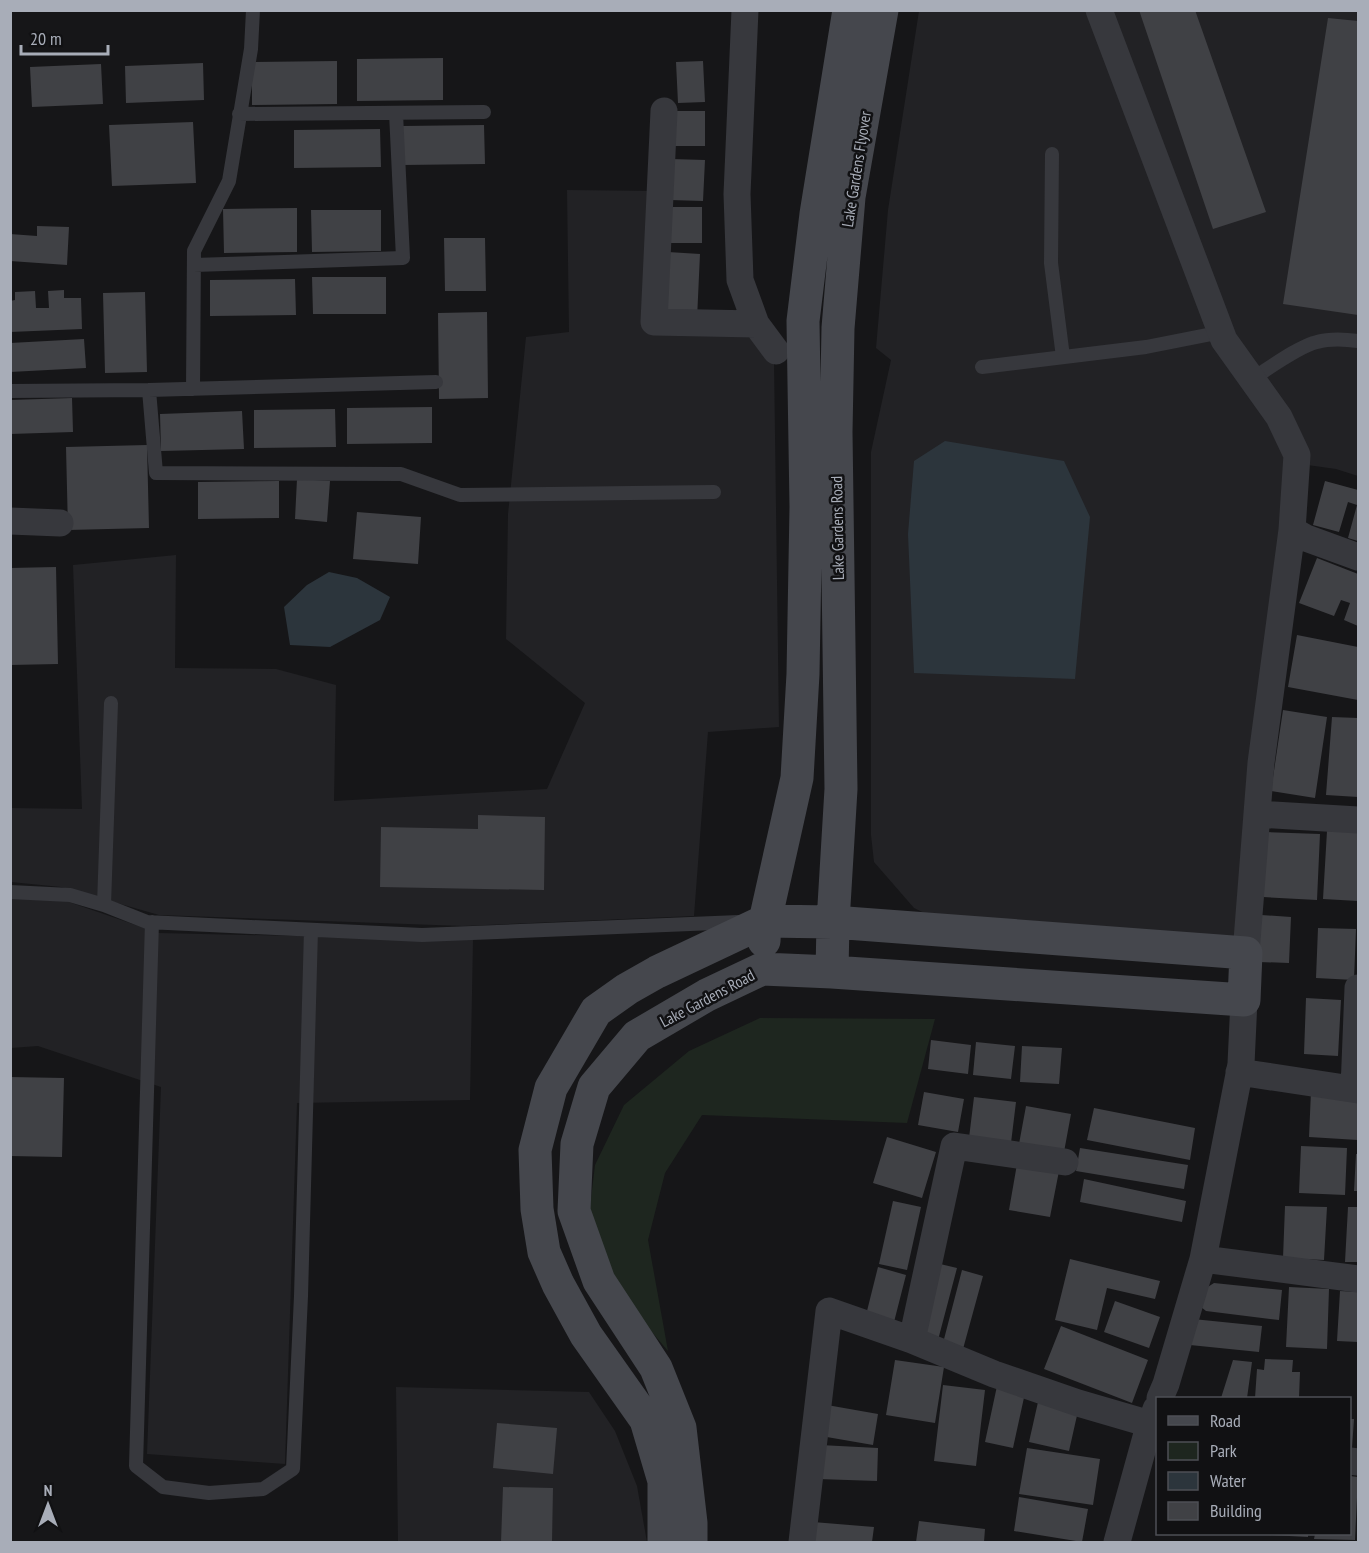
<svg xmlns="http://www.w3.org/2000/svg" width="1369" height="1553" font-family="'PT Sans Narrow',sans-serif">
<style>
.built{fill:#222225}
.green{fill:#1e261f}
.water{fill:#2c353c}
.building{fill:#404145}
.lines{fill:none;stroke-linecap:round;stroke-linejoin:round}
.service{stroke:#37383d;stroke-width:14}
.minor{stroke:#37383d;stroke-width:27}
.secondary{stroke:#45474d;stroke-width:33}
.labels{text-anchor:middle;stroke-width:5;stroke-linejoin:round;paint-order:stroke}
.street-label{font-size:16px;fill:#a8adb8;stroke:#111113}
</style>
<rect width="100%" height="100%" fill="#161618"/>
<path class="built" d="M919,11H1358V476L1336,469L1293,463L1239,938L961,931L914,908L874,862L871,835V452L891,360L876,348L888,210Z
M567,190L655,191L643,325L751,329L774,361L779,727L708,732L694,916L463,926L159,915L61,887L11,882L10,808L82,809L73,565L176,555L175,668L276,669L336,685L334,801L547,789L585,703L506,639L508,514L526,337L569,332Z
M11,896L66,901L159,933L473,940L470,1100L297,1103L285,1464L147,1454L161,1087L38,1046L11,1048Z
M396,1387L589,1392L615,1431L637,1486L647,1542H398Z"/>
<path class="green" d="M760,1018L935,1019L907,1123L702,1115L665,1173L648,1240L668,1351L610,1283L587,1232L595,1165L624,1105L689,1051Z"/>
<path class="water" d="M945,441L1064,461L1090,517L1075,679L914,673L908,534L914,461Z
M329,572L357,578L390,597L380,620L330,647L290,645L284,607L307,585Z"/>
<path class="building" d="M1139,10H1195L1266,212L1213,229Z
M1328,18L1358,21V315L1283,304Z
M443,58V100L357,101V59Z
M337,61V104L252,105V62Z
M703,61L705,102L678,103L676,62Z
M203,63L204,100L126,103L125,66Z
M101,64L103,104L32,107L30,67Z
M671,111H705V146H671Z
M193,122L196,183L112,186L109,125Z
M484,125L485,164L403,165V126Z
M380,129L381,167L294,168V130Z
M671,159L705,160L703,201L670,200Z
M670,207H702V243H670Z
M297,208V252L224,253L223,209Z
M311,210H381V251L312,252Z
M37,226L69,227L67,265L10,261V234L37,236Z
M444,238H485L486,291H445Z
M668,252L700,254L697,319L666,318Z
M312,277H386V314H313Z
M295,279L296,315L210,316V280Z
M64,290V298H81L82,329L10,332V301L15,300V292L35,291L36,308H49L48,291Z
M145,292L147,372L105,373L103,293Z
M487,312L488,398L439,399L438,313Z
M84,339L86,368L10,372V343Z
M72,398L73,432L10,434V400Z
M432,407V443L347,444V408Z
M335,409L336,447L254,448V410Z
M242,411L244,449L161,451L160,414Z
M147,445L149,528L68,530L66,447Z
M297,479L330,481L327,522L295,519Z
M279,481V518L198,519V482Z
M1325,481L1358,490V541L1348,538L1357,505L1348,502L1339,532L1313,525Z
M357,512L421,517L418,564L353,559Z
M1317,558L1358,574V626L1344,620L1350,603L1341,600L1334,616L1299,603Z
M56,567L58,664L10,665V568Z
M1297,635L1358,647V700L1288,687Z
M1283,710L1327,717L1315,798L1271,791Z
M1332,717L1358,718V797L1326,795Z
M478,815L545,817L544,890L380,887L381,827L478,829Z
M1327,831L1358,832V901L1323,899Z
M1266,832L1320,834L1317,900L1263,897Z
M1261,915L1291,917L1289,963L1259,962Z
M1318,928L1356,929L1354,980L1316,978Z
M1306,998L1341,1000L1338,1056L1304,1054Z
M931,1040L971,1045L968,1074L928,1069Z
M976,1042L1015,1046L1011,1079L973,1075Z
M1022,1046L1062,1048L1059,1084L1020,1082Z
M10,1077L64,1078L62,1157L10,1156Z
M1311,1091L1358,1093V1140L1309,1137Z
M924,1092L964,1099L958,1132L918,1125Z
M974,1097L1016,1102L1011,1143L969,1138Z
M1026,1106L1071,1114L1064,1152L1019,1144Z
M1094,1108L1195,1128L1190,1160L1087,1140Z
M887,1137L936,1152L922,1198L873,1183Z
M1301,1146L1347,1148L1345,1195L1299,1193Z
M1080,1148L1188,1165L1184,1189L1076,1171Z
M1356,1154H1358V1191H1354Z
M1017,1164L1059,1171L1050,1217L1009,1210Z
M1084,1179L1186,1201L1182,1222L1080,1202Z
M893,1201L921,1207L907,1270L879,1264Z
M1285,1206L1327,1207L1324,1260L1283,1258Z
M1348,1207H1358V1262H1345Z
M1070,1259L1160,1281L1155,1299L1107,1288L1097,1330L1055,1320Z
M936,1263L957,1268L938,1340L916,1335Z
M878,1267L906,1275L894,1322L866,1315Z
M962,1270L983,1276L963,1349L943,1343Z
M1214,1283L1282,1290L1279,1320L1206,1311L1201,1307L1203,1290Z
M1289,1287L1329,1289L1327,1349L1286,1347Z
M1340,1291L1358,1292V1342L1337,1341Z
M1115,1301L1160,1317L1149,1348L1104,1332Z
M1193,1319L1262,1326L1259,1352L1190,1345Z
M1061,1326L1148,1360L1132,1403L1044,1369Z
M1265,1359L1293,1360L1292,1372H1300L1299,1398H1255L1257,1369L1264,1370Z
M895,1360L944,1367L935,1423L886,1415Z
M1233,1360L1252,1362L1247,1398H1221Z
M943,1385L985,1390L976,1466L934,1461Z
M997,1386L1025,1393L1013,1448L985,1442Z
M1038,1402L1078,1411L1069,1451L1029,1442Z
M827,1405L878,1414L873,1445L821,1436Z
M1350,1419H1354L1352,1448H1350Z
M497,1423L557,1428L553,1474L493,1468Z
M820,1445L878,1448L877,1481L818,1479Z
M1027,1448L1100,1459L1093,1505L1019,1494Z
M1350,1476L1358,1477L1355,1540L1314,1539L1315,1534H1350Z
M503,1487L553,1488L552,1542H501Z
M1019,1497L1088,1509L1082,1542L1014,1531Z
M919,1521L985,1529L984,1542H916Z
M813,1522L874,1527L872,1542H811Z
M1268,1534H1308V1537L1268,1535Z"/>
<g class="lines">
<path class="service" d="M239,114L484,112
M1052,154L1051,263L1063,357
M194,265L403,258L396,113
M982,367L1146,347L1222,332
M1252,379C1268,369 1299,346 1317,342C1331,338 1344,339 1358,341
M193,389L194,251L229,181L251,49L253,10
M149,390L156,473L401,474L460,495L714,492
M10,391L149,390L436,382
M10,892L70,895L104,905L147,922L422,935L739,922
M104,905L111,703
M152,922L136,1466L163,1487L209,1493L263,1489L293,1469L301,1296L311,930"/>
<path class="minor" d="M745,10L737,194L740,280L756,324L776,351
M1099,10L1224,340L1279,417L1297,455L1292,530L1261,763L1246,953
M664,111L654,322L756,324
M10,521L60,523
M1292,530L1306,538L1358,557
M1257,814L1358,820
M1239,1072L1358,1090
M1354,1089L1358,988
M1203,1259L1358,1279
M912,1340L954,1146L1065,1162
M1160,1398L1166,1384L1203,1259L1241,1064L1244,1000
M1350,1461L1358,1462
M802,1542L829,1311L912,1340L994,1374L1078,1403L1150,1424
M1117,1542L1146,1437L1156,1409"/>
<path class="secondary" d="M764,941L765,921L797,778L803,674L806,507L803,321L816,214L849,10
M832,972L833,922L841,789L836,432L838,328L849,197L882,10
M664,1542V1481L646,1420L586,1335L558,1284L544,1252L537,1209L535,1150L551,1088L596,1011L627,989L657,972L765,921L833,922L1246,953L1244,1000L832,972L762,969L707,995L637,1036L594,1087L577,1144L574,1211L599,1281L656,1368L680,1428L691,1523V1542"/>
</g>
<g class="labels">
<g class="street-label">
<text transform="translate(856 169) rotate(-81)" y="6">Lake Gardens Flyover</text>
<text transform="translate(837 528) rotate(-91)" y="6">Lake Gardens Road</text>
<text transform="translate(707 998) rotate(-28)" y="6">Lake Gardens Road</text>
</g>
</g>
<rect width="1369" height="1553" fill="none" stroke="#a8adb8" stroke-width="24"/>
<rect x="1156" y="1397" width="195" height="138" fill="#111113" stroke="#4d4f55" stroke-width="1.5"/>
<rect x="1168" y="1416" width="30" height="9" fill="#45474d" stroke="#4d4f55" stroke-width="1.5"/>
<text x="1210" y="1427" font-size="18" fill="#a8adb8">Road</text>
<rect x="1168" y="1442" width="30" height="18" fill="#1e261f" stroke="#4d4f55" stroke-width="1.5"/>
<text x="1210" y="1457" font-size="18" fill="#a8adb8">Park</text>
<rect x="1168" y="1472" width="30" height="18" fill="#2c353c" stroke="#4d4f55" stroke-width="1.5"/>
<text x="1210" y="1487" font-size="18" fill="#a8adb8">Water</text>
<rect x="1168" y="1502" width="30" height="18" fill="#404145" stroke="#4d4f55" stroke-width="1.5"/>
<text x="1210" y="1517" font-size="18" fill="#a8adb8">Building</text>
<g transform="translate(48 1505)" stroke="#111113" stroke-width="4.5" paint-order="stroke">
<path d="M0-4.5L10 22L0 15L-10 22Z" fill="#a8adb8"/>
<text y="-9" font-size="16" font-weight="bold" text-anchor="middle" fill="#a8adb8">N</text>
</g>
<path d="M21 45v9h87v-9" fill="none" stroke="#a8adb8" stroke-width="3"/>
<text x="30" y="45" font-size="18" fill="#a8adb8" stroke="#111113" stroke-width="4.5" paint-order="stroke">20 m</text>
</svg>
